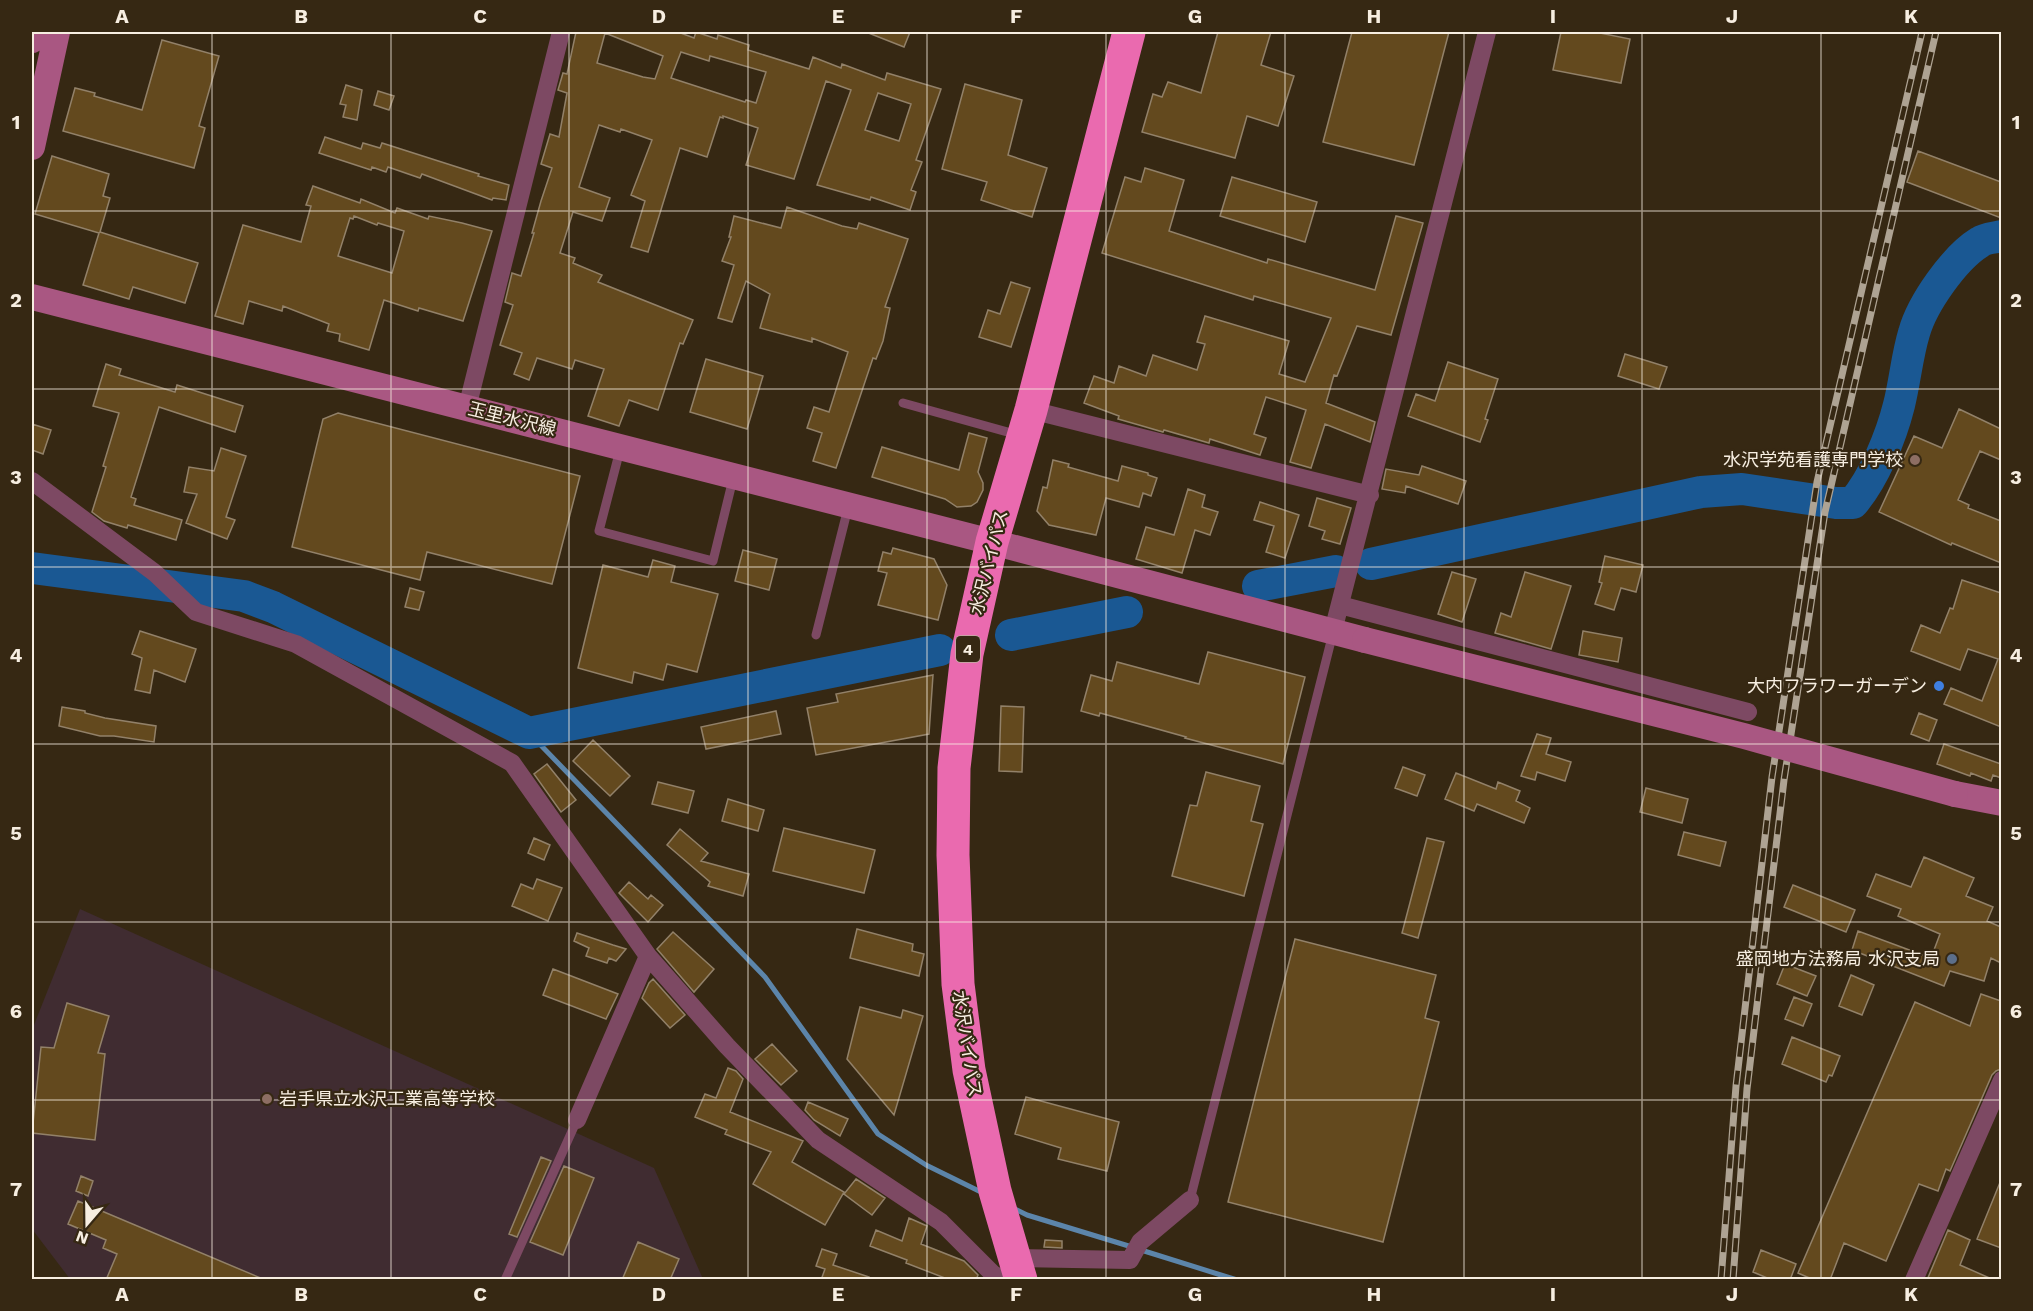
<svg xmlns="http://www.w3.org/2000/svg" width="2033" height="1311" font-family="'Work Sans','Noto Sans JP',sans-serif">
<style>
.education{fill:#402c31}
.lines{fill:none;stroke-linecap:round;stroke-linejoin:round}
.stream{stroke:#5c85aa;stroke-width:5}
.river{stroke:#1a5893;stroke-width:32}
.building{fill:#63491e;stroke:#928169;stroke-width:1.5;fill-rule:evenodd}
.lane{stroke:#7d4963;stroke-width:9}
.street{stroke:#7d4963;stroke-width:18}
.secondary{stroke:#a95782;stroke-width:26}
.highway{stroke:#ea6aaf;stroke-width:33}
.rail-casing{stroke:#aea393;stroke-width:7}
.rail{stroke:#362813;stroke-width:4.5;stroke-dasharray:14;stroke-linecap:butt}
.secondary-bridge{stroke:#a95782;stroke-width:26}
.grid{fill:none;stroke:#f7eee1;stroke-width:1.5;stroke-opacity:0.55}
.education-dot{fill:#8d6e63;stroke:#362813;stroke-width:2}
.shop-dot{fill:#3f7fe0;stroke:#362813;stroke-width:2}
.service-dot{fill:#5c6f8a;stroke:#362813;stroke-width:2}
.labels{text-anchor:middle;stroke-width:4.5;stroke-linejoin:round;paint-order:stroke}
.shield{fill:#362813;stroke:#bdb3a3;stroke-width:1.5}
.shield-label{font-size:16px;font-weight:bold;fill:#f7eee1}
.street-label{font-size:18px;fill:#f7eee1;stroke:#362813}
.poi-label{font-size:18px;fill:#f7eee1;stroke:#362813;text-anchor:end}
.neatline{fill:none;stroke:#f7eee1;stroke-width:2}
.grid-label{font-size:20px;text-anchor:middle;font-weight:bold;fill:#f7eee1}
</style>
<rect width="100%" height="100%" fill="#362813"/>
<path class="education" d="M80,909L654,1168L703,1279H70L32,1229V1030Z"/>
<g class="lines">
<path class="stream" d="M529,733L765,977L878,1134L926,1165L983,1193
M1013,1208L1027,1215L1132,1247
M1141,1250L1237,1280"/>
<path class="river" d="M1371,564L1701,492L1742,489L1836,503H1853C1874,478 1891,437 1899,405C1905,381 1907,356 1914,333C1922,304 1954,258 1980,242C1986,238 1995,238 2002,236
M32,568L244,596L273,607L529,733L940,650
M1258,586L1336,571
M1011,635L1127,612"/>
</g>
<path class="building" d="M576,32H678L694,38L696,32L717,39L718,35L749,45L748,50L809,69L813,57L841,68L842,64L885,80L887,73L941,89L916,160L922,162L911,190L916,192L910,210L871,197L870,200L817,185L851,90L826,81L794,179L746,165L758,128L723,116V118L720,117L707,157L680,148L648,252L631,247L645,201L631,195L652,140L621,129L620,132L599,125L579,187L610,198L602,221L573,212L560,253L575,258L573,263L602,275L598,282L693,320L683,344L680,343L658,410L629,400L619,426L588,416L604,369L575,360L572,369L537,358L529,380L514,374L522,353L500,345L513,305L505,302L512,273L521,276L534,233H532L541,201L552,168L541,164L550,134L559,137L567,93L558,90L563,73L567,74ZM605,33L663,56L655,79L643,77L597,63ZM681,52L709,61L710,56L766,72L756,103L746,100L745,102L671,78ZM878,93L911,104L899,141L865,130Z
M866,32H910L904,47Z
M1218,32H1271L1261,65L1294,76L1278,126L1247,116L1235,158L1142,132L1153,94L1162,97L1168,82L1201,93Z
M1352,32H1449L1414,165L1323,142Z
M1561,32H1595L1630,39L1621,83L1553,70Z
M162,40L219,56L199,126L205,128L194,168L63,131L75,88L95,93L94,96L142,110Z
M965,84L1022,100L1008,155L1047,168L1032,217L981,200L987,182L942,169Z
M346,85L362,90L357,120L343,117L346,105L340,104Z
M378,91L394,96L389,110L374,105Z
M325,137L361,149L363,143L380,148L382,143L479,174L478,176L509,185L506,200L493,198L492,200L422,174L420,178L388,167L386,172L372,167L371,170L319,153Z
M1918,151L2001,182V218L1907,182Z
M52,156L109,174L103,196L110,198L100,232L198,263L185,303L133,287L129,299L83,285L99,233L35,214Z
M1145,168L1184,180L1169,231L1267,263L1268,259L1375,290L1396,216L1423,223L1391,335L1357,326L1337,376L1334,375L1326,403L1375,422L1370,442L1325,424L1311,468L1290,462L1306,410L1266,397L1254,434L1266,438L1260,455L1210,439L1209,443L1164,430L1163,432L1139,425L1118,419L1119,416L1084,403L1094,376L1114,383L1119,366L1146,376L1153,355L1197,370L1205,344L1197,342L1205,316L1289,341L1279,374L1305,382L1331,318L1254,296L1253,300L1102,253L1125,177L1141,182Z
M1232,177L1317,202L1305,242L1220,216Z
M313,186L360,203L361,199L395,213L397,208L428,219L429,216L462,223L492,231L463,321L419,308L418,311L384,300L369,350L339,341L340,334L327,331L329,324L283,306L282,311L249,301L243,324L215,316L243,225L301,242L311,206L306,205ZM354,216L377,225L378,223L404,231L392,273L338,256L350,218L353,219Z
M787,207L842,226L857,229L859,223L908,239L885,307L890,308L883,341L876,359L873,358L836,468L813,461L822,433L807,428L814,407L829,412L848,352L812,338V342L760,328L770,294L746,281L732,322L718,318L734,265L722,261L731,237H729L734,216L781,228Z
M1011,282L1030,288L1011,347L979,337L988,310L1000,314Z
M1625,354L1667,367L1659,389L1618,376Z
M706,359L763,376L747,429L690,412Z
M1448,362L1498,379L1485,419L1488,420L1480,442L1408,416L1416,394L1435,401Z
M106,364L121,369L119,375L175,392L177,385L243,406L235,432L159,407L131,497L136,499L134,505L182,520L176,540L128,525L127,528L104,521L92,512L106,467L103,466L119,413L93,406Z
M1959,409L2001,429V460L1980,451L1958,500L1969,505L1968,508L2001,521V563L1952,543L1951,545L1879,512L1914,436L1942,448Z
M338,413L580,476L552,584L427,552L420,580L292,547L323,419Z
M32,424L51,430L43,454L32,450Z
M969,433L987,438L978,472L983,483V490L977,502L971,506L957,507L945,499L872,477L882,447L959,470Z
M221,448L246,456L226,517L235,520L227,539L186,523L197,494L184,492L189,467L214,471Z
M1053,460L1069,464L1068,467L1118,481L1122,466L1148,473V475L1157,478L1151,496L1143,493L1139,507L1106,498L1096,535L1049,525L1037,511L1043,487L1047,488Z
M1422,466L1466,481L1458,504L1406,486L1405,493L1382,489L1386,469L1419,475Z
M1188,489L1205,495L1202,507L1218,512L1210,535L1195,530L1182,573L1136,559L1146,527L1174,535Z
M1317,498L1351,508L1340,544L1322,539L1325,531L1309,526Z
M1260,502L1299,515L1285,558L1266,552L1274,526L1254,520Z
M893,548L934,559L947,585L938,620L878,605L887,573L878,571L883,552L891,554Z
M743,550L777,559L769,590L735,581Z
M1605,556L1643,565L1636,592L1621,588L1614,610L1595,604L1602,583L1599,582Z
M653,560L675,566L671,582L718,594L697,672L667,664L663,680L634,672L632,683L578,668L603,565L648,577Z
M1452,572L1476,579L1462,622L1438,614Z
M1525,572L1571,586L1551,649L1495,633L1501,613L1511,617Z
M1962,580L2001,593V727L1944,704L1951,688L1982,701L1998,659L1968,649L1960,670L1911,651L1921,625L1940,633L1950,608L1953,609Z
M410,588L424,592L419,610L405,607Z
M140,631L196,649L185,682L154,670L150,693L135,690L142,658L132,654Z
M1583,631L1622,638L1618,662L1579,655Z
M1208,652L1305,677L1283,764L1185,738L1186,737L1100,713L1099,716L1081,711L1091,675L1112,681L1117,662L1199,684Z
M933,675L929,734L816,755L807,708L838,702L836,694Z
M1001,706L1024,707L1022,772L999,771Z
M62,707L85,711V713L105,718L156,726L154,742L114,736H100L59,726Z
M776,711L781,734L706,749L701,727Z
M1919,713L1937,720L1929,741L1911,734Z
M1537,734L1551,738L1546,754L1571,762L1565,781L1537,772L1535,780L1521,776Z
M593,740L630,776L610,796L573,761Z
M1944,744L2001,764V778L1993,775L1991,781L1971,773L1970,776L1937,764Z
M547,764L576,800L561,812L534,774Z
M1403,767L1425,775L1417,796L1395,788Z
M1206,772L1260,786L1251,821L1263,824L1244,896L1172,876L1190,805L1197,806Z
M1456,773L1496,789L1498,782L1520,791L1516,801L1530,808L1524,823L1477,804L1474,811L1445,799Z
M658,782L694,791L688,813L652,804Z
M1646,788L1688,799L1682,823L1640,812Z
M728,799L764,810L758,831L722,821Z
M784,828L875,850L864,893L773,871Z
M680,829L708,853L701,861L749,874L743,896L708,886L710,882L667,845Z
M1684,832L1726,842L1720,866L1678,855Z
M534,838L550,845L544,860L528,853Z
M1427,838L1444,842L1418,938L1402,933Z
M1924,857L1974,878L1966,896L1993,907L1987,921L2001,927V963L1991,958L1984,981L1950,971L1944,986L1852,950L1858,931L1931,958L1940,934L1898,916L1901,909L1867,896L1876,874L1911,887Z
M537,879L562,888L548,921L512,906L521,884L533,889Z
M629,882L648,899L651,895L663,905L648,922L619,893Z
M1793,885L1855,910L1846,932L1784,907Z
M857,929L913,944L912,951L924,954L919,976L850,958Z
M673,932L714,969L694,992L657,949Z
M577,933L613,945L626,949L616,961L609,958L607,963L586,956L589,948L574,941Z
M1295,939L1436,975L1425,1018L1439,1022L1383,1242L1228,1202Z
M1785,964L1816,976L1807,996L1777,984Z
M553,969L618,994L606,1019L543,995Z
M1851,975L1874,985L1862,1015L1839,1006Z
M653,979L685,1015L670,1028L642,998L649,983Z
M1981,994L2001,1001V1069L1996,1071L1992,1075L1950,1171L1946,1169L1938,1191L1919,1184L1886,1261L1844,1243L1830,1280H1814L1798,1273L1915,1002L1970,1026Z
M1794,997L1812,1004L1803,1026L1785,1019Z
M67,1003L109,1016L98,1053L105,1054L95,1140L32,1133L41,1047L54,1048Z
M860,1007L901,1018L903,1010L923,1016L894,1115L847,1059Z
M1792,1037L1840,1056L1832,1076L1829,1075L1826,1082L1782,1064Z
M772,1044L797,1071L781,1085L755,1059Z
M728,1068L736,1071L743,1079L730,1112L803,1141L792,1162L844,1192L825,1225L753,1184L771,1152L725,1134L727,1130L695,1117L705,1094L716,1098Z
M1026,1097L1119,1122L1107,1171L1058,1159L1061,1148L1015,1134Z
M808,1102L848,1119L840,1136L814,1120L805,1110Z
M541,1157L551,1161L517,1237L509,1234Z
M564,1166L594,1178L563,1255L530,1242Z
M81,1176L93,1181L88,1196L76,1191Z
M856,1179L885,1198L872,1215L844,1194Z
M2001,1180V1248L1977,1239Z
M78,1201L263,1279V1280H106L117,1254L103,1248L106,1240L68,1224Z
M909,1218L927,1226L921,1244L964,1261L978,1275L976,1280H950L906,1263L907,1260L870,1246L876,1230L902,1241Z
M1948,1230L1970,1240L1960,1265L1994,1280H1927Z
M1045,1240L1062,1241V1248L1044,1247Z
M638,1242L679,1259L670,1280H622Z
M822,1249L837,1254L833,1265L869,1277L868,1280H821L825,1269L816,1266Z
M1761,1250L1796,1264L1790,1280H1772L1753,1272Z"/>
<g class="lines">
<path class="lane" d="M903,403L1018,435
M620,450L599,531L713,561L733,479
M816,635L848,508
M1190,1200L1333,633
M505,1280L577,1120"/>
<path class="street" d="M467,408L561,32
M1031,410L1370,495
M32,481L155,573L196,612L296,644L512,763L648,956L727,1046L818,1140L941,1222L993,1274L1003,1280
M1340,605L1748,712
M1333,631L1487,32
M577,1120L648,956
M1016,1258L1130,1260L1140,1242L1190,1200
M1914,1280L2002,1080"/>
<path class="secondary" d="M32,40L34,32
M32,147L57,32
M32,297L992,542L1365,640
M1955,794L2002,803"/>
<path class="highway" d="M1021,1280L995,1191L969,1070L958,984L953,855L954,768L967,654L992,542L1031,410L1129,32"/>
<g class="rail-casing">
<path id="rail" d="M1721,1280L1736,1086L1772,777L1817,482L1922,32
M1733,1280L1747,1089L1784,780L1825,512L1936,32"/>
</g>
<use href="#rail" class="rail"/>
<path class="secondary-bridge" d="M1365,640L1744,736L1955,794"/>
</g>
<path class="grid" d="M212,32V1280M391,32V1280M569,32V1280M748,32V1280M927,32V1280M1106,32V1280M1285,32V1280M1464,32V1280M1642,32V1280M1821,32V1280M32,211H2002M32,389H2002M32,567H2002M32,744H2002M32,922H2002M32,1100H2002"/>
<g class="education-dot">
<circle cx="1915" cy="460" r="6"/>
<circle cx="267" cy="1099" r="6"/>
</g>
<circle class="shop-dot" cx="1939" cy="686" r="6"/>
<circle class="service-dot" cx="1952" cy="959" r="6"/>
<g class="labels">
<rect class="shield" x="956" y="636" width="24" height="26" rx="4.5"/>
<g class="shield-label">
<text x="968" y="655">4</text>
</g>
<g class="street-label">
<text transform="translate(512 419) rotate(14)" y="6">玉里水沢線</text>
<text transform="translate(989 562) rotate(-76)" y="6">水沢バイパス</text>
<text transform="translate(967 1044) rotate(81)" y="6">水沢バイパス</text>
</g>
<g class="poi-label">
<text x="1903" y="466">水沢学苑看護専門学校</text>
<text x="1927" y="692">大内フラワーガーデン</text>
<text x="1940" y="965">盛岡地方法務局 水沢支局</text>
<text x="279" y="1105" text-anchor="start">岩手県立水沢工業高等学校</text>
</g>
</g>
<rect width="2033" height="1311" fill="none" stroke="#362813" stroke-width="66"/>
<g transform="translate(87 1224) rotate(200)" stroke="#362813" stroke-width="4.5" paint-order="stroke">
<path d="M0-4.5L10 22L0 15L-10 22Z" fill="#f7eee1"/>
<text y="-9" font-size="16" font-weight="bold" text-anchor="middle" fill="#f7eee1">N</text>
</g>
<rect x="33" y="33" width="1967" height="1245" class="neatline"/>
<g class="grid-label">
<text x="122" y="23">A</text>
<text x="301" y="23">B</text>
<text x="480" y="23">C</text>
<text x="659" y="23">D</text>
<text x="838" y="23">E</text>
<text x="1016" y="23">F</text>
<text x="1195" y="23">G</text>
<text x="1374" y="23">H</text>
<text x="1553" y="23">I</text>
<text x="1732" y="23">J</text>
<text x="1911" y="23">K</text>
<text x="16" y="129">1</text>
<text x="2016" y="129">1</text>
<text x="16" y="307">2</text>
<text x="2016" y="307">2</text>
<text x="16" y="484">3</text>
<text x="2016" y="484">3</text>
<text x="16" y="662">4</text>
<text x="2016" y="662">4</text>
<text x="16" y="840">5</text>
<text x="2016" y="840">5</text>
<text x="16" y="1018">6</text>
<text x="2016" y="1018">6</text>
<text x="16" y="1196">7</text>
<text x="2016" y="1196">7</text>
<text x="122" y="1301">A</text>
<text x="301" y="1301">B</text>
<text x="480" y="1301">C</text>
<text x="659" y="1301">D</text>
<text x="838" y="1301">E</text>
<text x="1016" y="1301">F</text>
<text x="1195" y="1301">G</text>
<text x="1374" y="1301">H</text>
<text x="1553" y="1301">I</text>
<text x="1732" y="1301">J</text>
<text x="1911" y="1301">K</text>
</g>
</svg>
